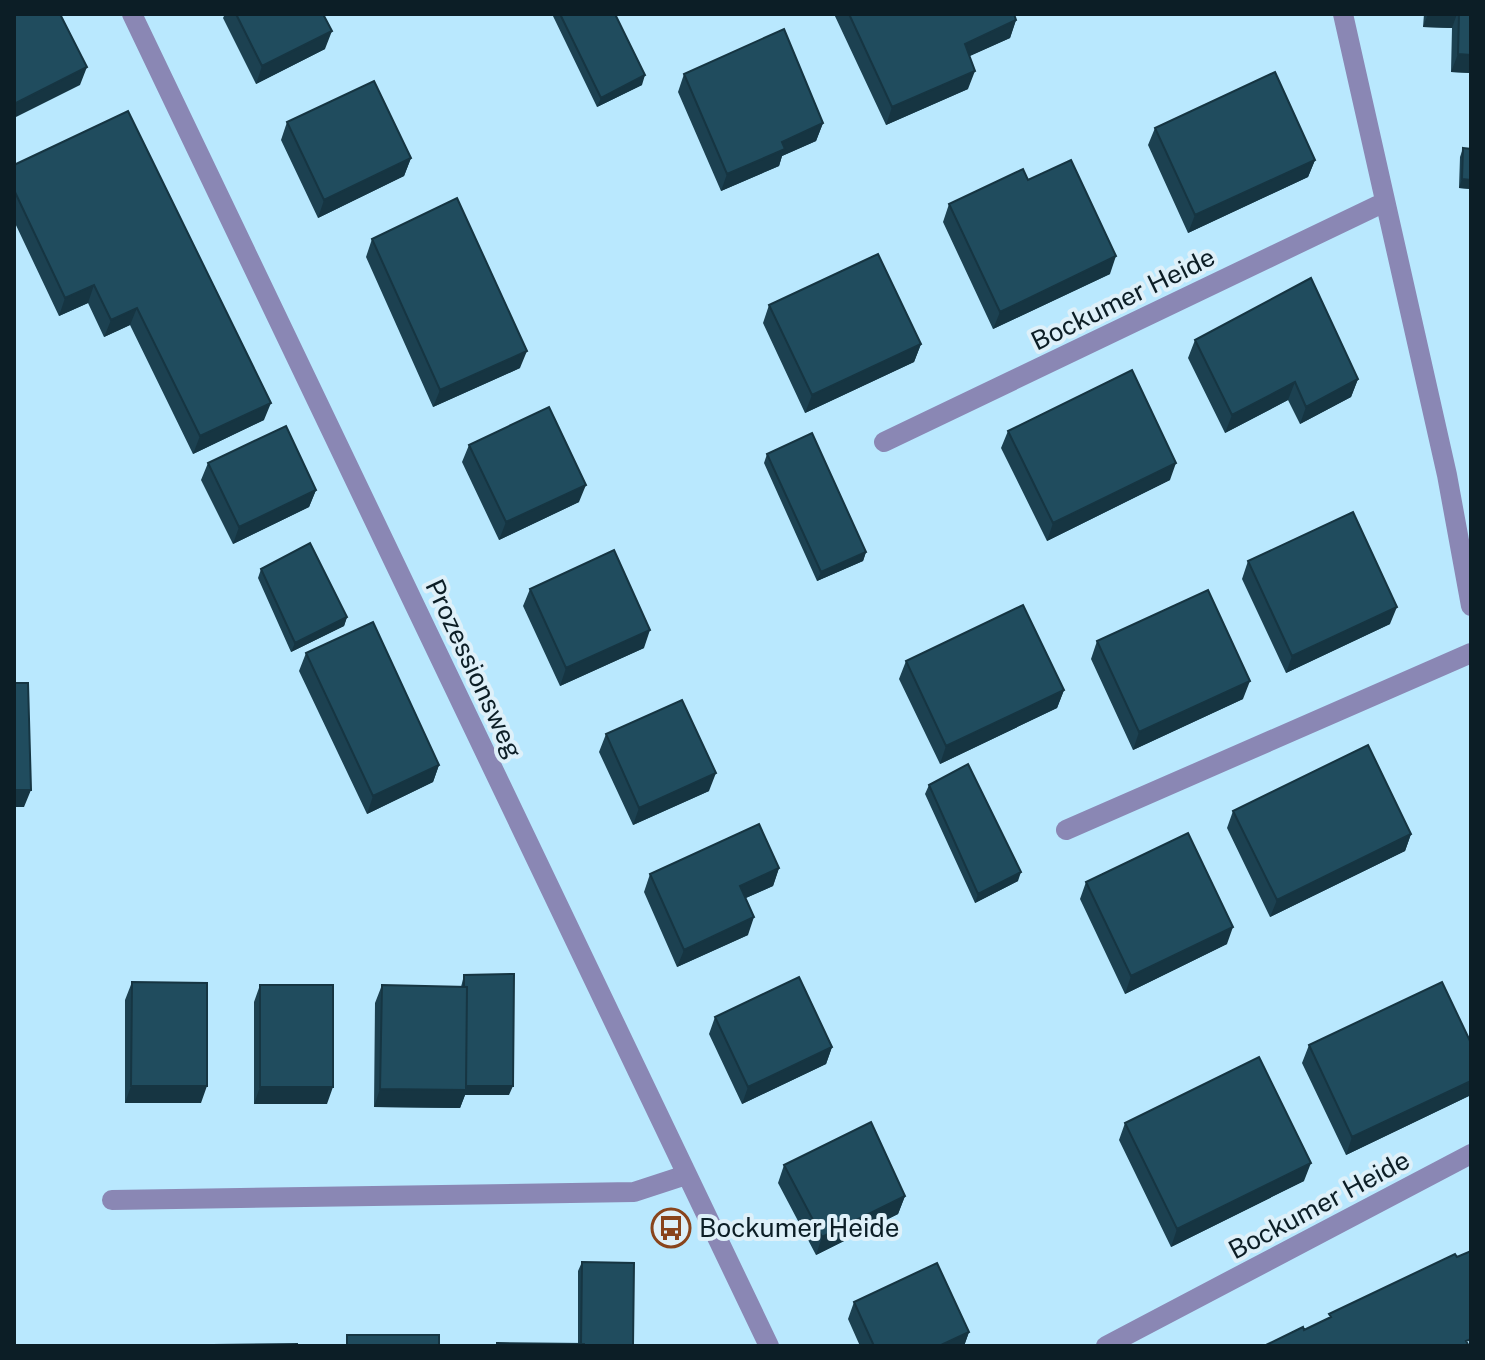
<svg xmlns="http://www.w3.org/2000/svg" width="1485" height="1360" font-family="'Public Sans',sans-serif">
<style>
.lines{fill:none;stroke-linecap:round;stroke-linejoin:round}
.minor{stroke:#8a87b4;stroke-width:20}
.wall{fill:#1c4151}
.shaded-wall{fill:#163542}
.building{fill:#204c5e;stroke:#163542;stroke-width:2}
.labels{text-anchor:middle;stroke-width:8;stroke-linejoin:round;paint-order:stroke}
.street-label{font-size:26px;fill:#0c1e26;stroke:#def0f9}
.poi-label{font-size:26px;fill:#0c1e26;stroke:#def0f9;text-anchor:start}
</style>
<rect width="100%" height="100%" fill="#b9e8fe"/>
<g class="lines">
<path class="minor" d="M132,14L769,1346
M1343,14L1447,475L1471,606
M884,442L1385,202
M1066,830L1471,653
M112,1200L634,1192L686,1175
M1106,1346L1471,1154"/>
</g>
<path class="wall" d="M225,14H323L325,49L256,84L223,18Z
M552,14H615L642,85L597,107Z
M834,14H1014L1016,20L1010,38L969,56L968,89L886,125Z
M1424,14H1471V73L1451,72L1452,28L1423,27Z
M684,74L823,123L816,141L782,156L779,166L721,191L678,92Z
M287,122L411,158L404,176L318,218L281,140Z
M1155,128L1315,160L1308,177L1188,233L1148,145Z
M1463,148L1471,189L1459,188L1460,157Z
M14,165L264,420L193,454L130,325L104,337L88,303L59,316L14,221Z
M1028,180L1110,274L993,329L943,222L949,204Z
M372,239L520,368L433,407L366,257Z
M769,305L921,344L914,362L805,413L763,323Z
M1195,340L1358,379L1351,397L1300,424L1288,400L1225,433L1188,358Z
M1008,431L1170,480L1047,541L1001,448Z
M469,445L579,502L499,540L462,462Z
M767,454L866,552L863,561L817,581L764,463Z
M208,463L316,490L309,507L233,544L201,480Z
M1248,561L1390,624L1286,673L1242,579Z
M261,569L347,617L344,626L291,652L258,578Z
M530,589L644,648L560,686L523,606Z
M1097,641L1243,699L1133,750L1091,659Z
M306,653L439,765L433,782L367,814L299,671Z
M906,661L1064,690L1057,708L940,764L899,679Z
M606,734L709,791L633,825L599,752Z
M929,785L1018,881L975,903L925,794Z
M1233,811L1411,834L1405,851L1270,917L1227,828Z
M779,868L773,886L746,898L748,935L677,967L644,892L650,874Z
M1086,882L1227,944L1125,994L1080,899Z
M464,975L509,1095H465L460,1108L374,1107L375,1003L382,985L461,987Z
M132,982L201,1103H125V1000Z
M260,985L327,1104H254V1002Z
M715,1017L832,1047L826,1064L742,1104L709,1034Z
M1471,1043V1095L1346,1155L1302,1063L1309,1045Z
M1125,1123L1304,1181L1171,1247L1119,1140Z
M784,1165L905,1196L898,1214L816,1255L778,1183Z
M582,1262L633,1346H496L497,1343L578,1344V1271Z
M854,1302L969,1332L964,1346H860L848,1319Z"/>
<path class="shaded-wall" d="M1428,14H1457L1452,28L1423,27Z
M1016,20L1010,38L959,61L965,44Z
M332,31L325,49L256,84L262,66Z
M1458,54L1471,55V73L1451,72Z
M87,67L80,85L14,118V104Z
M975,71L968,89L886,125L892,107Z
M645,75L642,85L597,107L601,98Z
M823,123L816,141L782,156L779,166L721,191L727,174L782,142Z
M411,158L404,176L318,218L324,200Z
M1315,160L1308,177L1188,233L1195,215Z
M1462,179L1471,180V189L1459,188Z
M1116,256L1110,274L993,329L1000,312Z
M94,285L88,303L59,316L65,298Z
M137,308L130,325L104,337L111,320Z
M921,344L914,362L805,413L812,395Z
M527,351L520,368L433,407L440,390Z
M1358,379L1351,397L1300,424L1306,407Z
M1295,382L1288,400L1225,433L1232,415Z
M271,403L264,420L193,454L200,436Z
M1176,463L1170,480L1047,541L1053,523Z
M586,485L579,502L499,540L506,522Z
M316,490L309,507L233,544L239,527Z
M866,552L863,561L817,581L821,572Z
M1397,607L1390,624L1286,673L1292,656Z
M347,617L344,626L291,652L295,643Z
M650,630L644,648L560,686L566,668Z
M1250,681L1243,699L1133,750L1139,732Z
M1064,690L1057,708L940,764L946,746Z
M439,765L433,782L367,814L373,796Z
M716,773L709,791L633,825L639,808Z
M14,790H31L24,807H14Z
M1411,834L1405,851L1270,917L1277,900Z
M779,868L773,886L734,903L740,886Z
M1021,872L1018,881L975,903L978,894Z
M754,917L748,935L677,967L684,950Z
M1233,927L1227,944L1125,994L1131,976Z
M832,1047L826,1064L742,1104L748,1087Z
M1471,1081V1095L1346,1155L1352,1137Z
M131,1086H207L201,1103H125Z
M463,1086H513L509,1095H465L460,1108L374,1107L380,1089Z
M260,1087H333L327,1104H254Z
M1311,1163L1304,1181L1171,1247L1177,1229Z
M905,1196L898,1214L816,1255L822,1237Z
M969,1332L964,1346H939Z"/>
<path class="building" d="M14,14H60L87,67L14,104Z
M236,14H323L332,31L262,66Z
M560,14H615L645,75L601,98Z
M849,14H1014L1016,20L965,44L975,71L892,107Z
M1459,14H1471V55L1458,54Z
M784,29L823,123L782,142L785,149L727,174L684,74Z
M1275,72L1315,160L1195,215L1155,128Z
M374,81L411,158L324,200L287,122Z
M128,111L271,403L200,436L137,308L111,320L94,285L65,298L14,190V165Z
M1463,148L1471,149V180L1462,179Z
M1071,160L1116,256L1000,312L949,204L1023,169L1028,180Z
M457,198L527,351L440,390L372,239Z
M878,254L921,344L812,395L769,305Z
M1311,278L1358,379L1306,407L1295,382L1232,415L1195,340Z
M1132,370L1176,463L1053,523L1008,431Z
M549,407L586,485L506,522L469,445Z
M286,426L316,490L239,527L208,463Z
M812,433L866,552L821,572L767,454Z
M1353,512L1397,607L1292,656L1248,561Z
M310,543L347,617L295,643L261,569Z
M614,550L650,630L566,668L530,589Z
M1208,590L1250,681L1139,732L1097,641Z
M1023,605L1064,690L946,746L906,661Z
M373,622L439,765L373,796L306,653Z
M14,683H28L31,790H14Z
M682,700L716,773L639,808L606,734Z
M1368,745L1411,834L1277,900L1233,811Z
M968,764L1021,872L978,894L929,785Z
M759,824L779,868L740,886L754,917L684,950L650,874Z
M1188,833L1233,927L1131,976L1086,882Z
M514,974L513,1086H466L467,987H464V975Z
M799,977L832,1047L748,1087L715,1017Z
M132,982L207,983V1086H131Z
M1442,982L1471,1043V1081L1352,1137L1309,1045Z
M260,985H333V1087H260Z
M382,985L467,987L466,1090L380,1089Z
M1259,1057L1311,1163L1177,1229L1125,1123Z
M871,1122L905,1196L822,1237L784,1165Z
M1471,1251V1339L1466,1341L1469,1346H1264L1303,1327L1304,1330L1331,1317L1329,1314L1455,1254L1457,1257Z
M582,1262L634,1263L633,1346H584V1344H581Z
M937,1263L969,1332L939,1346H874L854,1302Z
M347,1335H439V1346H347Z
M497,1343L584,1344V1346H497Z
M297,1344V1346H212L213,1345Z"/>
<defs>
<g id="bus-ring" transform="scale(2)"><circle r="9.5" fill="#def0f9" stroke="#89441c" stroke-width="1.5"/><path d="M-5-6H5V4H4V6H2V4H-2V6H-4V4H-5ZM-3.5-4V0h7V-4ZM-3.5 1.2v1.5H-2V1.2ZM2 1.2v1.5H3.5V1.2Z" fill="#89441c"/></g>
</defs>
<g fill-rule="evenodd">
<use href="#bus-ring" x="671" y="1228"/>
</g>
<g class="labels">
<g class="street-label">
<text transform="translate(1123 299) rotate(-26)" y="9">Bockumer Heide</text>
<text transform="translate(474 669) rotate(65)" y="9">Prozessionsweg</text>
<text transform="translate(1319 1205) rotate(-28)" y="9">Bockumer Heide</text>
</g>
<g class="poi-label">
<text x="699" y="1237">Bockumer Heide</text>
</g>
</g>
<rect width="1485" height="1360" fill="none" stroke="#0c1e26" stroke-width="32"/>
</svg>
